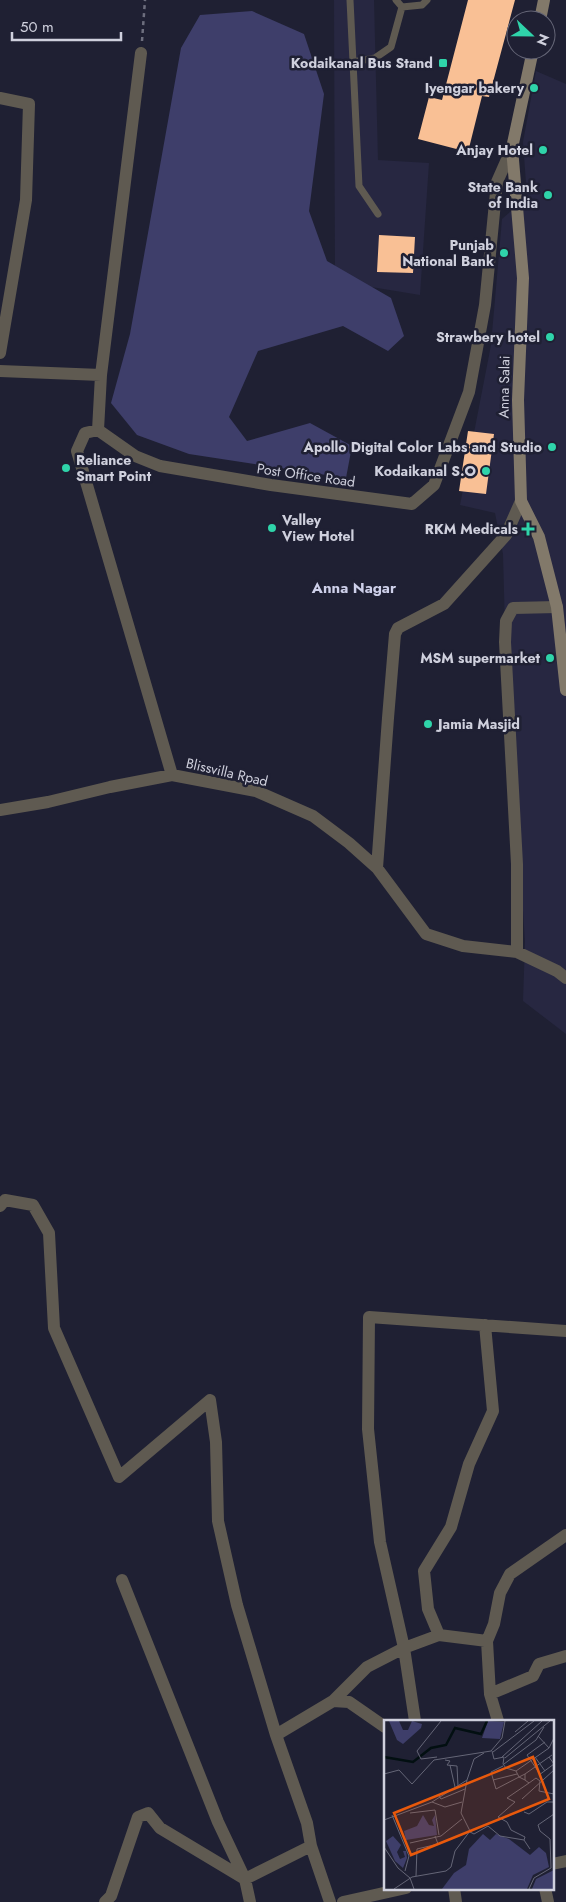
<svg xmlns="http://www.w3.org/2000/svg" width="566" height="1902" font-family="Jost,sans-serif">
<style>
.built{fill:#272741}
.green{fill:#3e3e6a}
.building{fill:#f9c095}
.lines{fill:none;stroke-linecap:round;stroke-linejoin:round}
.path{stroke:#6d6e7e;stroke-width:2.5;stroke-dasharray:4 4;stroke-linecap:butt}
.lane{stroke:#5f5a51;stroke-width:7}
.street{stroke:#5f5a51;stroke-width:12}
.secondary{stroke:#82796a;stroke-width:12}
.poi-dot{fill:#2fd4aa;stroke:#1f2033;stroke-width:2}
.labels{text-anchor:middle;stroke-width:5;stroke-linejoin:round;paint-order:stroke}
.poi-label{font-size:14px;font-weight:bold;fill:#cfd0dd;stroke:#1f2033;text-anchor:end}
.street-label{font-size:14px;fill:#cfd0dd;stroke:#1f2033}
.neighbourhood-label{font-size:15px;font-weight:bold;fill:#ced0ea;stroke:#1f2033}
.inset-river{fill:none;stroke:#020f11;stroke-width:2.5}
.inset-road{fill:none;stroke:#656677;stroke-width:1}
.view{fill:#e8590c;fill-opacity:0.15;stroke:#e8590c;stroke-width:2.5}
.inset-edge{fill:none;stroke:#cfd0dd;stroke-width:2.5}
</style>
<rect width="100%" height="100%" fill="#1f2033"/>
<path class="built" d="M334,0H374L378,160L429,163L420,295L335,281Z
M536,71L566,84V1034L523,1001L525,942L505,629L503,554L495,513L460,505L491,345L502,219L527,197L523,142Z"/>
<path class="green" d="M252,11L304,34L324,94L309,211L327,261L391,298L404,336L388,351L343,326L258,351L229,417L247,441L310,423L352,446L346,478L189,454L137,435L111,403L130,334L181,48L200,15Z"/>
<path class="building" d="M468,0H515L489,97L482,96L468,152L418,139L429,97L442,100Z
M379,235L415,237L413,273L377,272Z
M468,431L494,434L486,494L459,491Z"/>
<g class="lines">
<path class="path" d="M142,41L145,0"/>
<path class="lane" d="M350,0L359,186L378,214
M396,0L402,7L422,5L427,0
M353,62L375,58L391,47L402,7"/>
<path class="street" d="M0,98L29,104L26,200L0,353
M0,371L101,375
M98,430L135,456L160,466L271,485L412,504L434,485L469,392L485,305L497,182L512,148
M98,430L101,375L141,53
M98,430L85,433L77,451L172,775
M0,810L48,802L110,787L172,775L256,791L313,816L349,843L377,868L426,934L463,946L517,952L557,971L566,978
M377,868L388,718L395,634L398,628L444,604L506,535L521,501
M517,952V864L505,642L506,621L513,608L557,607
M0,1206L5,1200L33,1205L49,1233L54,1328L119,1477L210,1400L216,1442L218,1521L237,1605L276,1735
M122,1580L218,1822L245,1879L250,1902
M439,1635L428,1609L424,1571L451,1527L469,1464L493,1411L485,1325
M487,1641L490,1694L498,1721
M490,1694L533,1676L539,1664L566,1656
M333,1701L367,1667L404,1648L380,1542L368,1429L369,1317L566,1331
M415,1721L404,1648L439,1635L487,1641L494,1624L500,1593L510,1574L566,1535
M311,1846L330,1902
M552,1864L566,1861
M454,1888L456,1902
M545,1888L548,1902
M105,1902L111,1896L138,1817L148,1813L160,1828L245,1879L311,1846L307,1823L276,1735L333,1701L349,1702L385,1727
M343,1902L406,1888"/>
<path class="secondary" d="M540,20L544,0
M533,50L512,148L523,278L518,400L521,501L539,537L557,607L566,690"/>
</g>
<g class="poi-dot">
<rect x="438" y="58" width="10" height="10" rx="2.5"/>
<circle cx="534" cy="88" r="5"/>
<circle cx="543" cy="150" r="5"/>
<circle cx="548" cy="195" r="5"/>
<circle cx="504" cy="253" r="5"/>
<circle cx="550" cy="337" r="5"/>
<circle cx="552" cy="447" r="5"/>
<circle cx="66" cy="468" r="5"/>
<circle cx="486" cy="471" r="5"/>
<circle cx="272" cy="528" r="5"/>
<path d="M525.5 521.5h5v5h5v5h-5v5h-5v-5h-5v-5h5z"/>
<circle cx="550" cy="658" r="5"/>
<circle cx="428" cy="724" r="5"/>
</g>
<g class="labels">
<g class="poi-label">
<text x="433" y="68">Kodaikanal Bus Stand</text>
<text x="524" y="93">Iyengar bakery</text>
<text x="533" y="155">Anjay Hotel</text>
<text x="538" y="192">State Bank<tspan x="538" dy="16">of India</tspan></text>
<text x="494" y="250">Punjab<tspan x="494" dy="16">National Bank</tspan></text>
<text x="540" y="342">Strawbery hotel</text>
<text x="542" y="452">Apollo Digital Color Labs and Studio</text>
<text x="76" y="465" text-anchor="start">Reliance<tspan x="76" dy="16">Smart Point</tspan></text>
<text x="476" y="476">Kodaikanal S.O</text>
<text x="282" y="525" text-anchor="start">Valley<tspan x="282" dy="16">View Hotel</tspan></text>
<text x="518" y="534">RKM Medicals</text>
<text x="540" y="663">MSM supermarket</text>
<text x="438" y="729" text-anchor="start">Jamia Masjid</text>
</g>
<g class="street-label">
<text transform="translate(504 387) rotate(-89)" y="5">Anna Salai</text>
<text transform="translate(306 475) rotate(8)" y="5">Post Office Road</text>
<text transform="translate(227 772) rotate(13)" y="5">Blissvilla Rpad</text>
</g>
<g class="neighbourhood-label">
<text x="354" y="593">Anna Nagar</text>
</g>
</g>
<g transform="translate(384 1720)">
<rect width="170" height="170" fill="#1f2033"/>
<path d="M5,1H15L19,10H24L28,1L38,4L37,8L19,24L13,20ZM104,1L120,2L116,19L98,18ZM39,95L45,105L50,106L48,100L51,95L53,115L22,120L20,111L33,106ZM99,114L106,120L112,114L125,119L146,135L155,127L162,133L165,147L149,155L143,169H58L70,153L82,145L85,129ZM9,116L17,125L13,132L16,139L21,137L19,131H22L23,138L19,148L11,141L2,121ZM170,150V169H148L152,159Z" fill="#3e3e6a"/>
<path class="inset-river" d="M0,37L29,42L47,28L62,25L71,8L97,14L103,1"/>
<path class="inset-road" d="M131,12L144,1M154,16L165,28M108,31L110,39L120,37L119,44L122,48L132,51L135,57L141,54V60L145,63L152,58L156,61L155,71L170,74M109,32L150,1M53,37L37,39L33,31L57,1M118,37L158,1M151,37L161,51M121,38L166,1M61,40L66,41L63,45L73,46L74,66M120,44L152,20L160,7M66,45L71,67M119,46L107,52L112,69L135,57L141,60M132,51L165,28L170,18M0,54L15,50L28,64L50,40L107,31L118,18L121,1M141,54L168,35M156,54L143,35L161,22M155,55L170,44L165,37M109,60L133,54M55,76L57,79L81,69M138,79L170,50M48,82L61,87L78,82M140,92L145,94L163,82H170M26,93L51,90L55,115M8,95L25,136L21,151M0,100L48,82L83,60L90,39L100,33M86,112L90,114L104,106L116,116L140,120L146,129M140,120L141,117L127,110L123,102L114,97L131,82L123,78L145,63M26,123L57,116L78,99M0,127L14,148L26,158L30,169M32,156L33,129L54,124L51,116M10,169L28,157L62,151L67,147L71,131L86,111L77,93L83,60M145,169L150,158L167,148L166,119L156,111L154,105L170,94"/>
<path class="view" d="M149,37L165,79L27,135L10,93Z"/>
<rect width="170" height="170" class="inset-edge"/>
</g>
<g transform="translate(531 35) rotate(112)"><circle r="24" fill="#1f2033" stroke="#656677"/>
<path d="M0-4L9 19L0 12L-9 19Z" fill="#2fd4aa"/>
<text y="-8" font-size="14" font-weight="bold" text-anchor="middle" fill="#cfd0dd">N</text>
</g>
<path d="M12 32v8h109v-8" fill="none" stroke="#cfd0dd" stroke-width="2.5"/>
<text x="20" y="32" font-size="15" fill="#cfd0dd" stroke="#1f2033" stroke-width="4" paint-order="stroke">50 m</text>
</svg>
